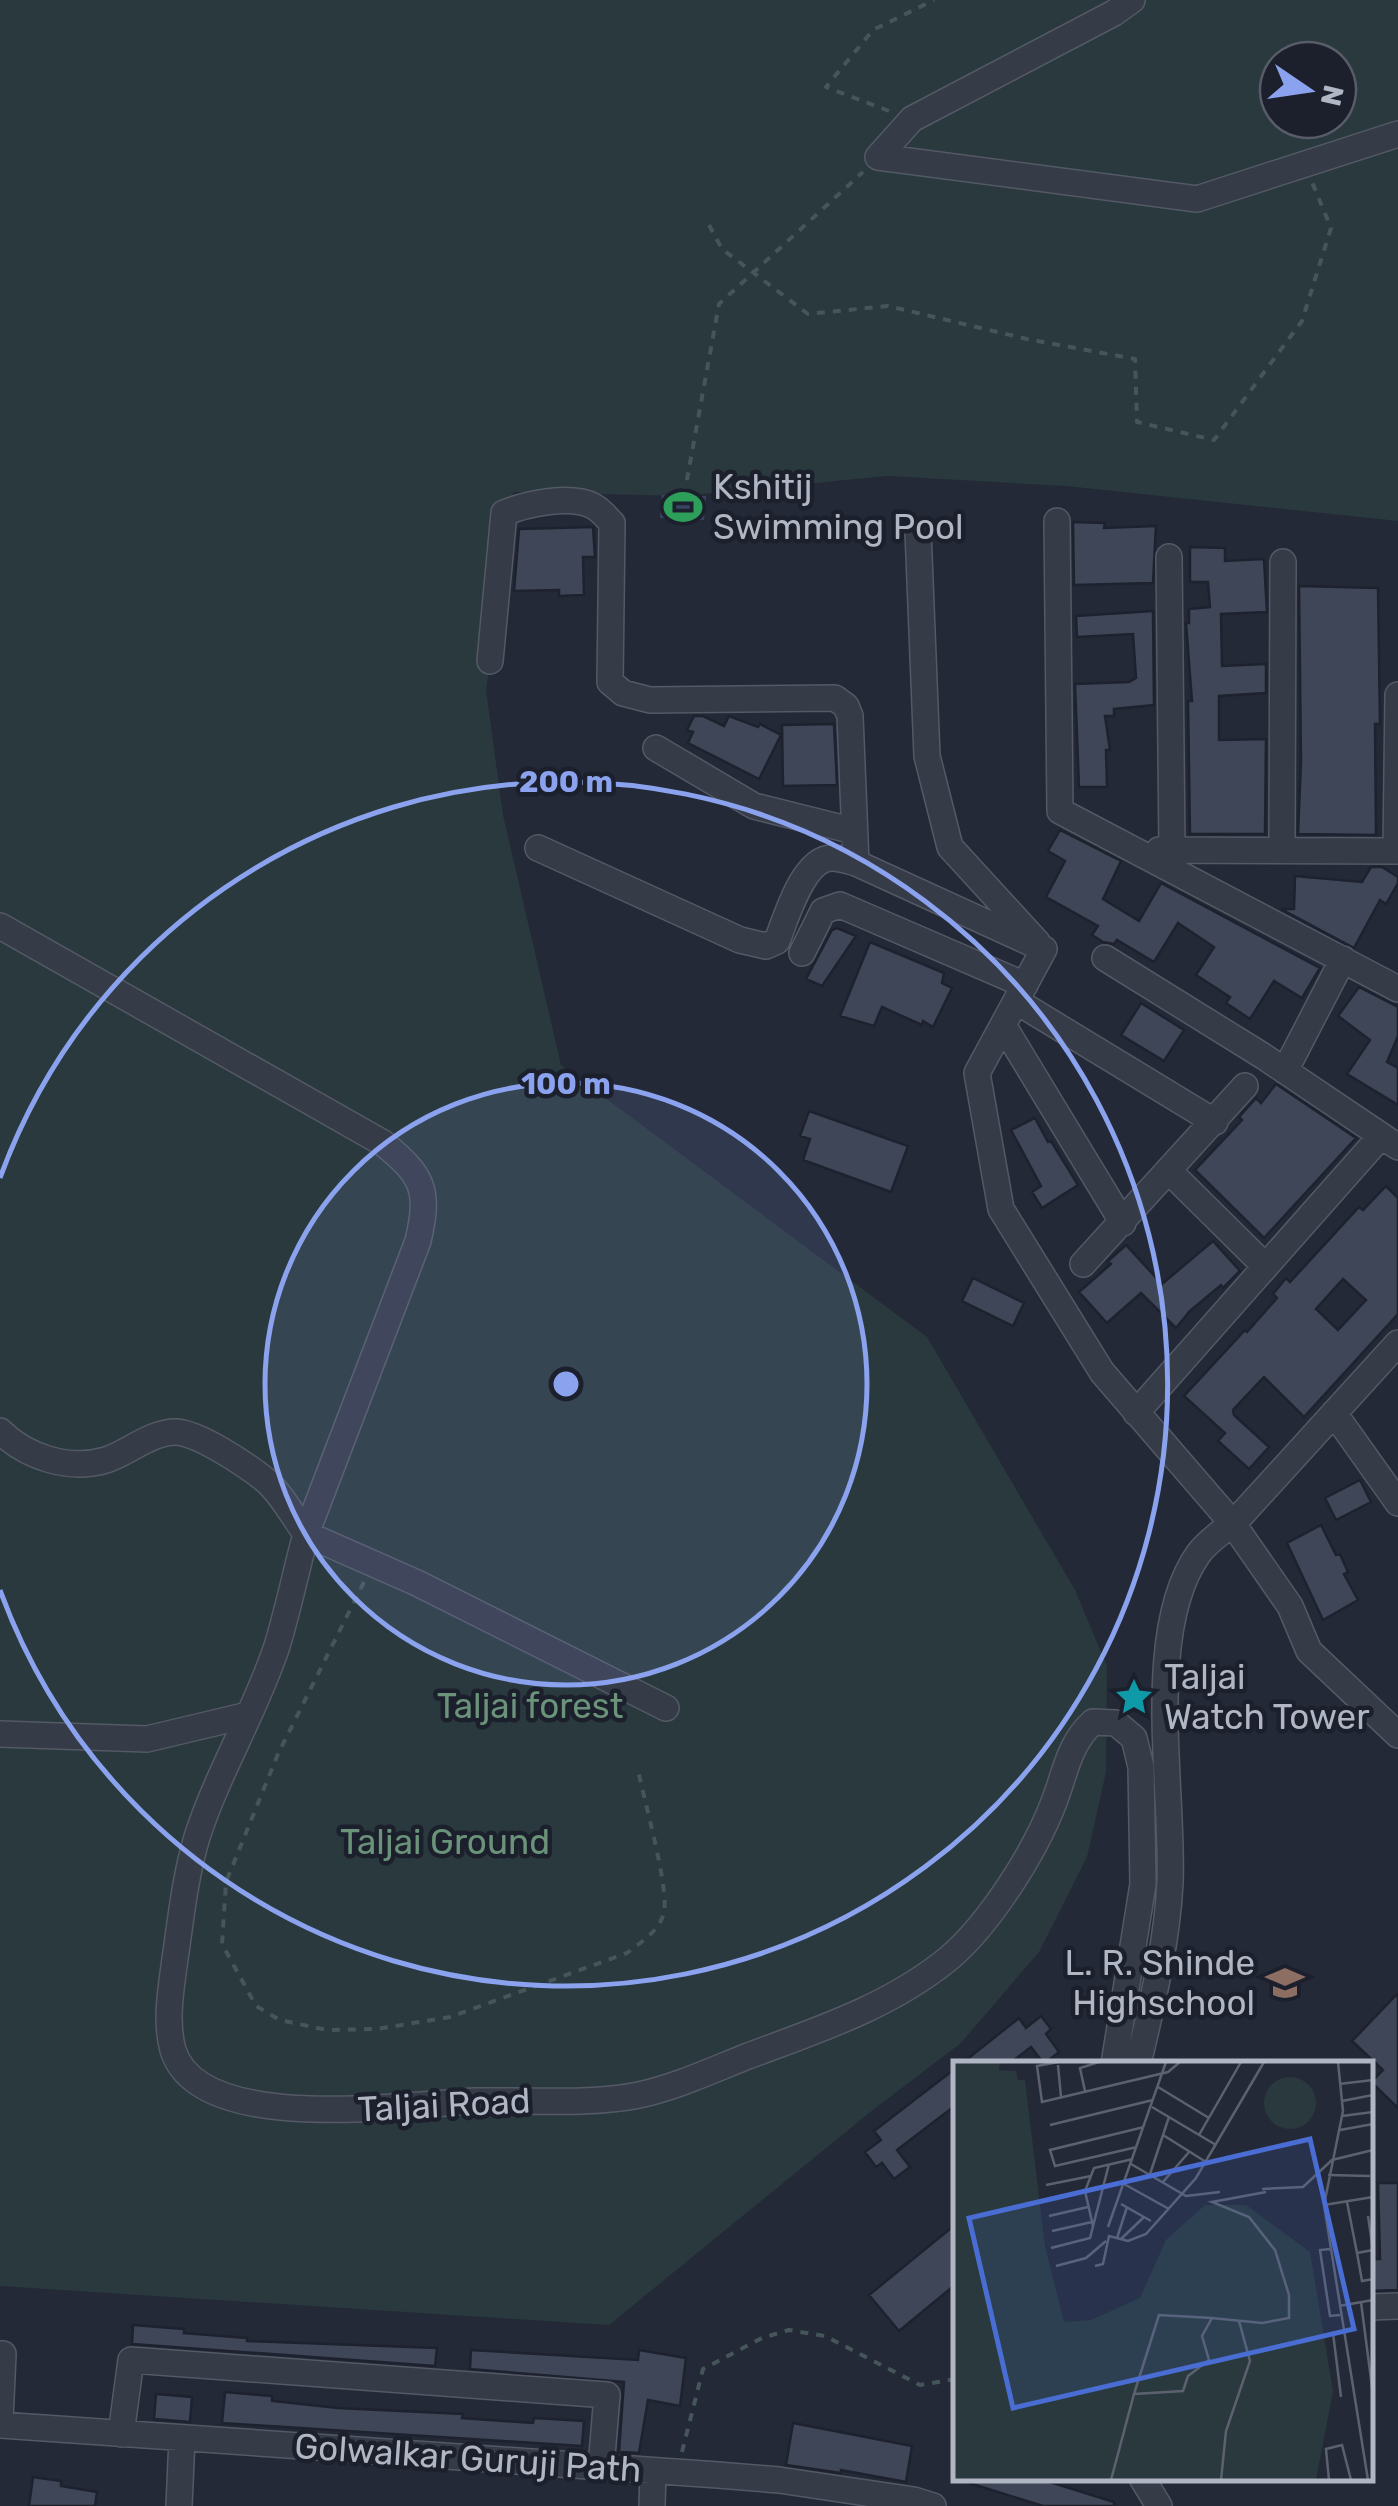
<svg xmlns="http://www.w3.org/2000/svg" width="1398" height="2506" font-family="Rubik,sans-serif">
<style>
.green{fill:#29393d;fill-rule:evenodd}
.water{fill:#394460}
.building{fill:#3f4657;stroke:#1e222f;stroke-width:2.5;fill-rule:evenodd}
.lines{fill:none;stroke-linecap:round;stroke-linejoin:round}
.minor-casing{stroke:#545966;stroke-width:28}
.path{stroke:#46555a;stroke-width:4;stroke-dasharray:8 8;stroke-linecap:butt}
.minor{stroke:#363b48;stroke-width:25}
.ring{fill:none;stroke:#8ba3ef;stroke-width:5}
.labels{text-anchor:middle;stroke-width:9;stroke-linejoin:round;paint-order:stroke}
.poi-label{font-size:35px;fill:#b1b6c4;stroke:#1c202d;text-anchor:start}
.park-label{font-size:35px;fill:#6a937a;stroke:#1c202d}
.street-label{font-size:35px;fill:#b1b6c4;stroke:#1c202d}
.inset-road{fill:none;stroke:#5c616f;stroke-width:2.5}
.view{fill:#496dd2;fill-opacity:0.15;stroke:#496dd2;stroke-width:5}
.inset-edge{fill:none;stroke:#b1b6c4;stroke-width:5}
.centre{fill:#8ba3ef;stroke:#1c202d;stroke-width:5}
.ring-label{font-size:30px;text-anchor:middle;font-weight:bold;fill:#8ba3ef;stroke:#1c202d;stroke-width:9;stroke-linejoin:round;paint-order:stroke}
</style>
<rect width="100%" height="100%" fill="#232937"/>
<path class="green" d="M0,0H1398V521L1066,486L887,476L684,496L513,492L486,690L503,815L561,1065L927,1337L1075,1590L1107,1666L1106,1772L1087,1857L1039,1952L961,2043L869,2113L609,2325L0,2286ZM1278,60H1338V120H1278Z"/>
<path class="water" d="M662,495L706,496L704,520L660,518Z"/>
<path class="building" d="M1073,522L1105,523L1104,528L1156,526L1153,583L1074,585Z
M593,527L595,557H583L584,595L559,596V590L514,591L519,529Z
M1190,547L1225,548V561L1264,559L1267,612L1221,614L1222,666L1266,664V693L1219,696V740L1266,739L1265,834H1190L1188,701H1192L1186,623H1189V609L1210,607L1208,582H1190Z
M1299,586L1378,588L1380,724H1375L1376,835L1298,834L1301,761Z
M1153,611L1154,705L1114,709V716H1105L1110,750H1106L1107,787H1079L1075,684L1129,682L1136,678L1133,634L1077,637L1076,616Z
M694,716H703L724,726L729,716L758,727L760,724L781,735L759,779L688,743L693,732L687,730Z
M834,724L837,785L783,786L782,725Z
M1060,830L1121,861L1103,899L1139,921L1161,883L1320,968L1302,998L1274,981L1250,1019L1226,1003L1230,997L1196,975L1214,947L1178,923L1154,962L1117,940L1114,944L1103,942L1092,935L1098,926L1046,897L1065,861L1048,851Z
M1371,867H1382L1398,877V883L1386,904L1380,900L1354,948L1281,909H1294L1295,876L1362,882Z
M837,928L856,936L822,986L806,979L832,930Z
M870,942L944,973L942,983L952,988L933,1027L923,1021L922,1025L882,1007L874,1026L840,1016Z
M1359,987L1398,1007V1036L1387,1062L1398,1068V1105L1347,1074L1370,1040L1338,1016Z
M1141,1003L1184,1030L1164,1061L1121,1035Z
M1276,1084L1356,1138L1264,1238L1195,1170L1242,1120L1239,1117L1256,1098L1261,1103Z
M809,1111L908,1146L891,1192L803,1160L810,1139L800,1136Z
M1035,1118L1048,1142L1051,1141L1078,1185L1042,1208L1032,1192L1041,1186L1011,1130Z
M1386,1186L1398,1198V1314L1304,1417L1264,1377L1233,1410L1234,1415L1269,1447L1249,1469L1218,1441L1225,1433L1184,1396L1245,1330L1247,1332L1277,1298L1273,1294L1286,1278L1290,1282L1359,1207L1363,1210ZM1343,1279L1366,1300L1338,1330L1316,1309Z
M1213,1241L1240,1271L1223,1288L1221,1285L1190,1311L1176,1328L1141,1293L1107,1323L1079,1292L1111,1264L1108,1261L1126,1245L1162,1284Z
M973,1278L1024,1303L1013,1326L962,1301Z
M1360,1480L1371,1502L1336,1520L1325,1498Z
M1321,1525L1336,1555L1340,1554L1348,1572L1344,1574L1358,1600L1323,1620L1287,1543Z
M1398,1993V2108L1371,2082L1383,2070L1352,2041Z
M1041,2016L1051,2029L1046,2034L1059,2052L1044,2064L1031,2047L1009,2064H961L1019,2018L1026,2028Z
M956,2068V2105L897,2150L910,2167L894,2179L882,2163L876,2167L865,2152L881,2140L874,2131Z
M1378,2183H1398V2290L1370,2291V2259H1380Z
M956,2224V2284L899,2331L869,2295Z
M133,2325L184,2329V2333L247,2338V2341L437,2348L435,2366L132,2344Z
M471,2350L638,2360L639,2350L686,2358L680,2406L648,2400L639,2453L619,2452L624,2382L470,2369Z
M225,2392L272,2396V2401L338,2408L463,2414L462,2418L533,2423L534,2418L584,2421L582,2446L222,2423Z
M156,2394L192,2397L190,2422L154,2419Z
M793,2423L912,2446L906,2482L841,2470V2473L786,2465Z
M33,2477L61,2481V2486L97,2492L95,2506H29Z
M966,2478H1037L1114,2502V2506H1043L966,2482Z"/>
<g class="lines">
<g class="minor-casing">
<path id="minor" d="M1132,0L1114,13L912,119L878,157L1197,199L1398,134
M1057,521L1060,811L1398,989
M918,531L927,756L950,847L1037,942
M1169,557L1172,849
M490,661L504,513C526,504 571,494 593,506C601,510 606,517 612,523L610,682L623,693L650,700L835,698L846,706L850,716L856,863L1044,949L977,1073L1001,1209L1102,1372L1233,1524L1290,1606L1309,1651L1398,1735
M656,748L754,806L854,831
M538,848L740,940L766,946L777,941C786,918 803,858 832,858C840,858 849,861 856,863
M1282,848L1283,562
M1396,849L1398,695
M1159,850L1398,851
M0,926L383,1143C423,1176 430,1189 418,1241L306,1534L417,1583L666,1708
M802,953L823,911L840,905L1025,985
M1105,958L1263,1056L1398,1147
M1016,1001L1215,1122
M1003,1025L1123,1223
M1285,1071L1343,959
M1170,1172L1265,1266
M1083,1264L1245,1086
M1136,1413L1381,1136
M1334,1413L1398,1503
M0,1431C26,1457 69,1471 106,1460C128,1453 152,1431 177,1432C200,1434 245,1464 264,1479C281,1493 293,1516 306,1534C296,1571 288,1610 277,1646C255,1712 218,1772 197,1837C185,1877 181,1918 175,1959C171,1988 165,2022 173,2050C199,2136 406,2104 474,2101C524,2100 591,2105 639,2095C676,2087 713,2070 748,2056C818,2030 889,2007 948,1959C989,1925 1035,1852 1054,1802C1065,1774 1069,1743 1093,1722L1116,1723L1134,1738L1141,1767L1143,1884L1114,2064
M0,1734L147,1739L248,1715
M1138,2064C1152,2004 1167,1944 1170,1883C1174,1792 1143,1630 1199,1553C1210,1538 1231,1527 1244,1512C1295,1456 1347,1399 1398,1343
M1370,2307L1398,2306
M0,2354H3L0,2421
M0,2425L718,2475L779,2480L914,2500L933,2506
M121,2434L131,2360L607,2395L601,2467
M1142,2478L1159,2506
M179,2506L182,2439
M652,2506L653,2471"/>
</g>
<path class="path" d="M889,111L826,87L873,30L934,0
M709,225L722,249L808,314L888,306L1027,339L1135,359L1137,422L1214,440L1302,321L1331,228L1312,182
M684,496L719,304L863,172
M364,1582L278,1754L226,1882L222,1944L256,2006L280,2020L327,2030L377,2029L450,2017L627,1953C641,1942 660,1931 664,1912C669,1887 644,1800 638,1770
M682,2452L703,2369L762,2338L789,2330L825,2336L920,2385L956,2379"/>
<use href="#minor" class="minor"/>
</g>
<circle cx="566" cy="1384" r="301" fill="#8ba3ef" fill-opacity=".12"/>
<g class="ring">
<circle cx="566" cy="1384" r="301"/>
<path d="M0 1178A602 602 0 1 1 0 1590"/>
</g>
<defs>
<g id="stadium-bare" transform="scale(3)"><path d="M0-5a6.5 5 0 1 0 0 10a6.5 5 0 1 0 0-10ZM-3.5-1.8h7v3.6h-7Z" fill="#2e9e5b" stroke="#1c202d" stroke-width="2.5" paint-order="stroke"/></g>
<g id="sight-bare" transform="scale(3)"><path d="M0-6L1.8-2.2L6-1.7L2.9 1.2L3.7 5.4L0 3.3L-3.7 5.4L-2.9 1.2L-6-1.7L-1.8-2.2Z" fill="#0f9aa8" stroke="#1c202d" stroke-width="2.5" paint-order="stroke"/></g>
<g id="school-bare" transform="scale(3)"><path d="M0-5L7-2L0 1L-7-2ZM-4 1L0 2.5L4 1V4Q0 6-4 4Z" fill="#8d6e63" stroke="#1c202d" stroke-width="2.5" paint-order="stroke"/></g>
</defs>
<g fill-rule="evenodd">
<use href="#stadium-bare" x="683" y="507"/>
<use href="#sight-bare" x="1134" y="1697"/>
<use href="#school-bare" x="1285" y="1983"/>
</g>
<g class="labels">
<g class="poi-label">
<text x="713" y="499">Kshitij<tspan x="713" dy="40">Swimming Pool</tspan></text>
<text x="1164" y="1689">Taljai<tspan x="1164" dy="40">Watch Tower</tspan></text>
<text x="1255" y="1975" text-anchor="end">L. R. Shinde<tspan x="1255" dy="40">Highschool</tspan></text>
</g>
<g class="park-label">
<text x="530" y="1718">Taljai forest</text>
<text x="445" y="1854">Taljai Ground</text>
</g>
<g class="street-label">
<text transform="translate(444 2105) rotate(-3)" y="12">Taljai Road</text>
<text transform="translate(468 2458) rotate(4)" y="12">Golwalkar Guruji Path</text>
</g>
</g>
<g transform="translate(953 2061)">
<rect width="420" height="420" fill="#232937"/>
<path d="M0,1H47L46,9L63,10L65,19H72L92,186L111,261L138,259L187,237L213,179L252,144H293L357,191L380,330L363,419H0ZM311 42a26 26 0 1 1 52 0a26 26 0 1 1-52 0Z" fill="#29393d"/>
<path class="inset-road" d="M105,1L84,5L89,41L215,11L227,1M385,1L390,50L371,144L415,419M105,4L108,36M386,23L420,19M205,26L256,57M132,30L127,7L146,1M389,40L420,34M199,46L263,84M389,55L420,51M97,64L200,39M387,69L420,63M210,74L253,101M246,74L288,1M184,86L102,105L97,89L191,66M178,103L233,135L267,131M197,113L216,56M375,114L417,115M210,121L236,91M171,123L216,148M93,124L138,115M309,128L350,126L379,99L420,89M94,138L132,130M394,141L404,192L420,189M168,143L198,160M371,144L420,136M96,155L135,146M415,155L420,189M140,165L132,130L141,107L180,98M155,166L213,1M99,170L139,161M164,177L174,146M168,178L191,156M98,187L137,177L156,103M377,188L367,189L377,255L387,254M404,192L409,220L420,218M103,205L133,197L153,180M142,205L150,203L156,175L175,180L193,173L243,117L311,1M408,241L420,334M386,245L420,239M181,333L206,254L259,257M388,336L380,272L390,271M158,419L181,333L230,330L235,315L256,299L249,275L259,257L309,262L336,257V234L322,189L296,156L259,141L313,131M268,419L273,370L297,300L286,260M376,419L373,388L389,384L398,419"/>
<path class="view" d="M357,78L401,268L60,347L16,157Z"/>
<rect width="420" height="420" class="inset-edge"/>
</g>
<circle cx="566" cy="1384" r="15" class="centre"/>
<g class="ring-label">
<text x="566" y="792">200 m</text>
<text x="566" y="1094">100 m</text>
</g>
<g transform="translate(1308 90) rotate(103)"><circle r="48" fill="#1c202d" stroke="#585c69" stroke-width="2.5"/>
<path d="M0-8L18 38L0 25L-18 38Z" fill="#8ba3ef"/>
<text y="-15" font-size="28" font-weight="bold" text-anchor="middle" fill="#b1b6c4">N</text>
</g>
</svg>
